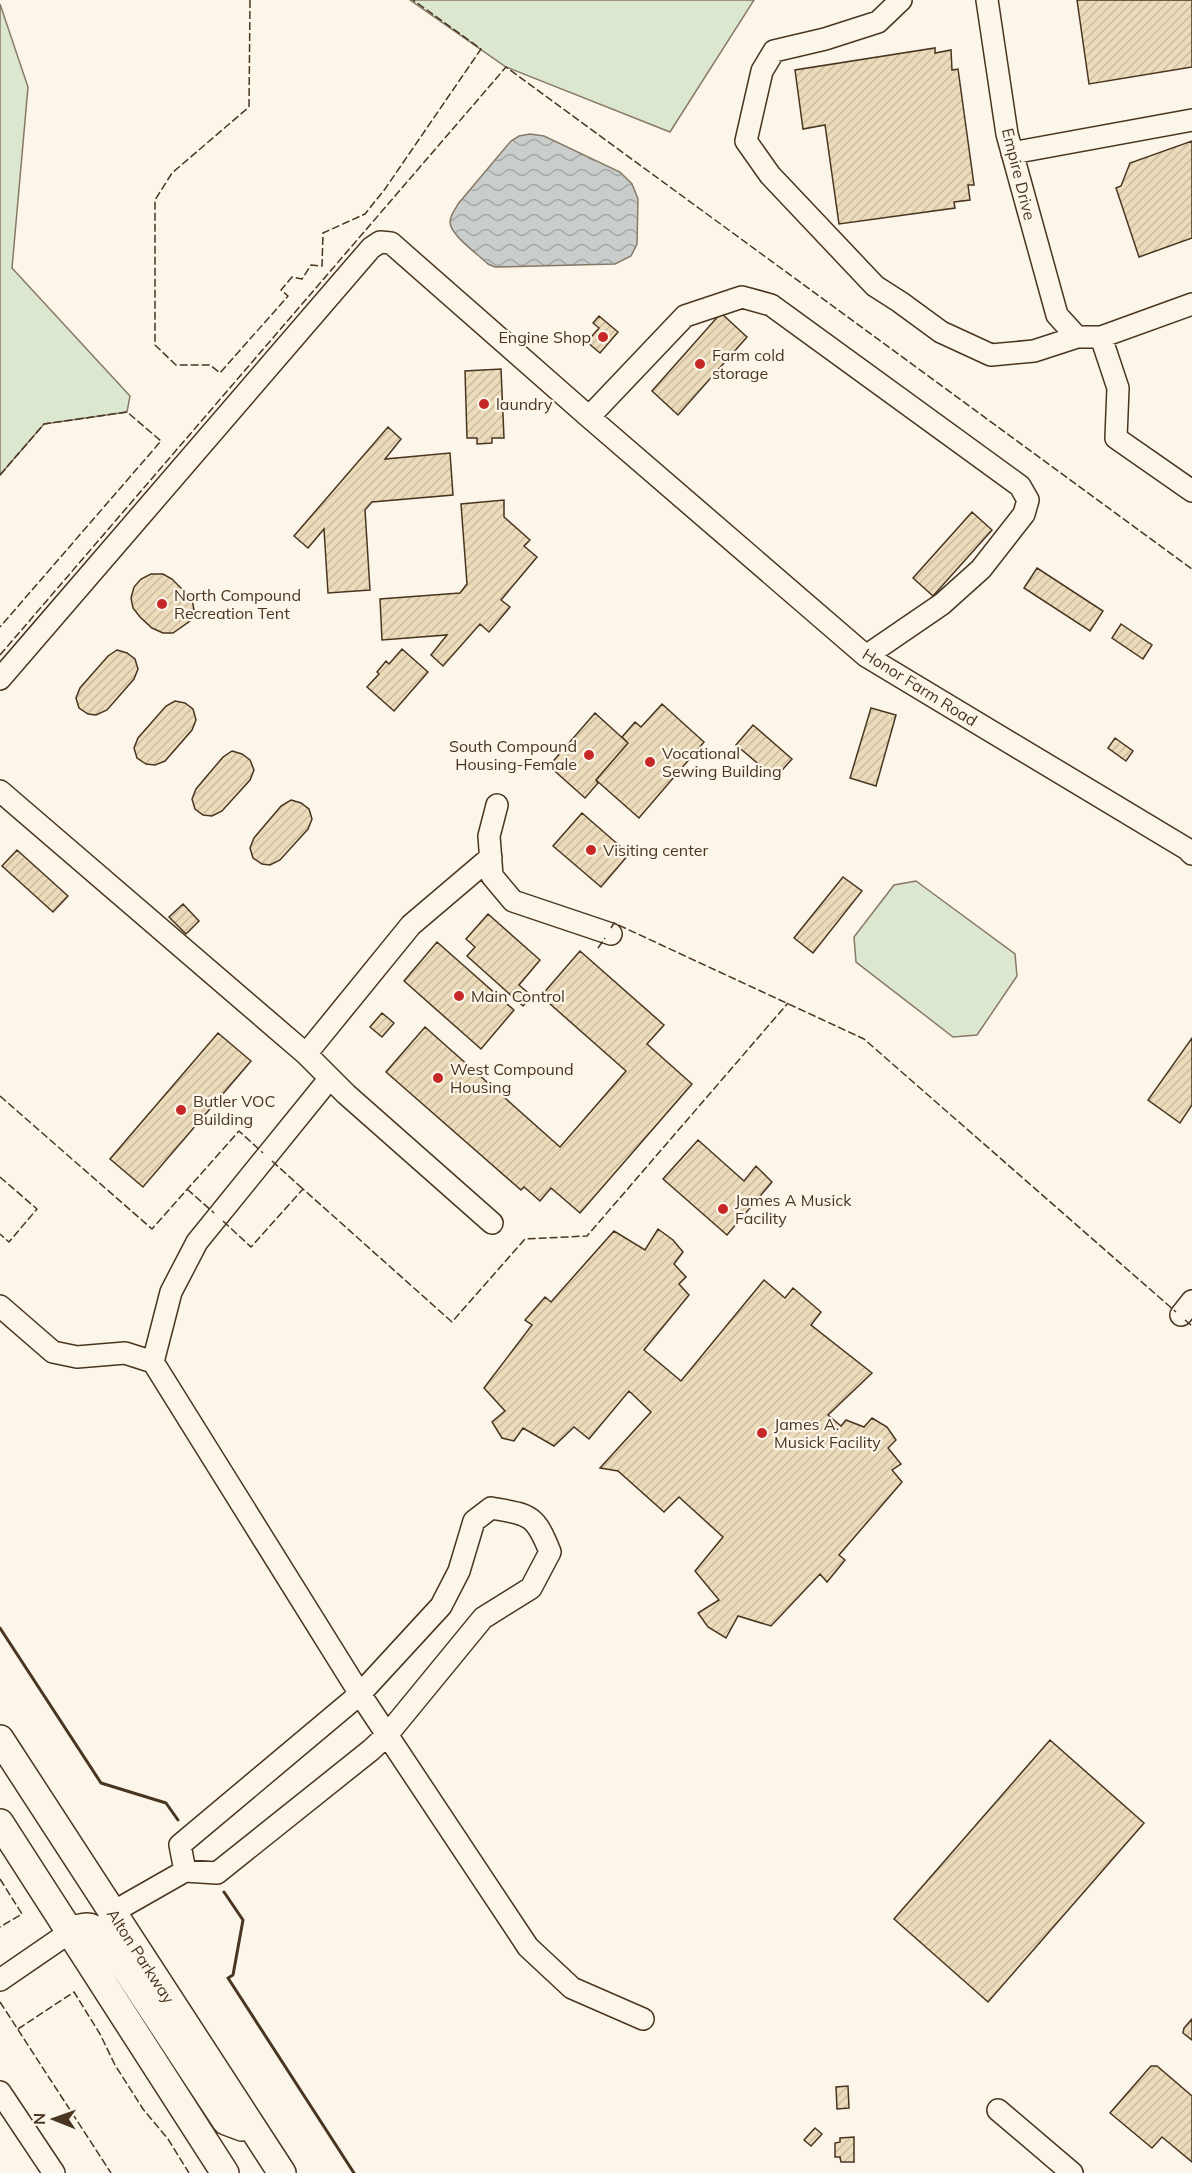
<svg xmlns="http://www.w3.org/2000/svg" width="1192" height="2173" font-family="Mulish,sans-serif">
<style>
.grass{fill:#dce7d0;stroke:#887966;stroke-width:1.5}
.water{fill:url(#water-waves);stroke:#887966;stroke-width:1.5}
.building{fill:url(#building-hatch);stroke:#4a3520;stroke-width:1.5}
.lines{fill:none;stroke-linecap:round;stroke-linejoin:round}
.minor-casing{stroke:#4a3520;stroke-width:24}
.major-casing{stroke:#4a3520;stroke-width:30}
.minor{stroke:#fbf6e9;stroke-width:21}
.major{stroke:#fbf6e9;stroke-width:27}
.fence{stroke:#4a3520;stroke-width:1.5;stroke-dasharray:8 3;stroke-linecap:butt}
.wall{stroke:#4a3520;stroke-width:3}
.poi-dot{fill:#c62828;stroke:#fbf6e9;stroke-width:2}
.labels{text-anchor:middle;stroke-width:4.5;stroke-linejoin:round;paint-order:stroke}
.street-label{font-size:16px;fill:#4a3520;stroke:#fbf6e9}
.poi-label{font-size:16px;fill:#4a3520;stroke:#fbf6e9;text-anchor:start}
</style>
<defs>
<pattern id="water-waves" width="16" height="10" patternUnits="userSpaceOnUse" patternTransform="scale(1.5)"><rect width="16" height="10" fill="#c9cecd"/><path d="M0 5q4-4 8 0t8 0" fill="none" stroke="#a5a8a6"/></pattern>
<pattern id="building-hatch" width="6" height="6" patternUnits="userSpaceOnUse" patternTransform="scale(1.5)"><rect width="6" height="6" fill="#ecdcbc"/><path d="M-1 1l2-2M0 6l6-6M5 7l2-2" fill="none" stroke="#ccbda1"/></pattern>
</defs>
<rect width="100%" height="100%" fill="#fbf6e9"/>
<path class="grass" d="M410,0H754L670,132L506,67Z
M0,4L28,87L12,268L130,396L127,412L44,424L0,475Z
M916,881L1015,954L1017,976L977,1035L953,1037L856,962L854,937L894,885Z"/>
<path class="water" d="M530,134L544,136L620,172L632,184L638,199L637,244L631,256L615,264L495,267L488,264C479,255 450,235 450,222C450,215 455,210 458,204L511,141L519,136Z"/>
<path class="building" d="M1077,0H1192V67L1089,84Z
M935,48V53L951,50L952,70L958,69L974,185H968L970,200L954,202L955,208L839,224L825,125L803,129L795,70Z
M1192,141V238L1139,257L1116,188L1121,186L1130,163Z
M721,313L747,337L678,415L652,391Z
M599,316L618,332L600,353L587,342L599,328L593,323Z
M501,369L504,438H492V443L477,444V438H467L465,371Z
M388,427L401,439L385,459L450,453L453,495L372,502L365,510L370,590L328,593L324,529L308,548L294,536Z
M504,500V517L530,540L524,546L537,557L501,600L510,607L489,632L480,624L443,666L431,655L447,635L382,640L380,599L460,593L467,584L461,504Z
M972,512L992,530L933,596L913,578Z
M1037,568L1103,611L1090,631L1024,588Z
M151,574H163L172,579L192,599L194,610L190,621L173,633H163L152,628L140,617L133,608L131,598L134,587L141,579Z
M1121,624L1152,645L1143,659L1112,638Z
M402,649L428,672L394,711L367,687L379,674L377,672L386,661L389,664Z
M117,650L127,653L135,659L138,669L134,679L107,710L96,715L88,714L79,708L76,698L80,688L108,656Z
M175,701L185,703L193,709L196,720L192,730L165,761L155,765L146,764L137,758L134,748L138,738L166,706Z
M662,704L704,742L639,818L596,780L628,743L622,737L635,722L641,727Z
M871,708L896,715L876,786L850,778Z
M595,713L628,743L596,780L598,783L585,798L549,766Z
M753,725L792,759L775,778L736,745Z
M1115,738L1133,751L1126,761L1108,748Z
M232,751L242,754L250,760L254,770L250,780L222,811L212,816L203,815L195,809L192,799L196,789L223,757Z
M291,800L301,803L309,809L312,819L308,829L280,860L270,865L262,864L253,858L250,848L254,838L281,806Z
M582,813L629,854L601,887L553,846Z
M17,850L68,896L53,912L2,866Z
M843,877L862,891L813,953L794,938Z
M183,904L199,921L186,934L169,917Z
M488,914L540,960L519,985L532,996L523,1006L467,956L475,947L466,939Z
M437,942L514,1010L481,1049L404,981Z
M580,951L664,1025L647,1044L692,1084L580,1213L551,1188L540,1201L524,1187L521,1190L386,1072L425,1027L560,1147L626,1071L541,996Z
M382,1013L394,1023L382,1037L370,1027Z
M218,1033L251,1061L143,1187L110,1159Z
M1192,1038V1105L1180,1123L1148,1100Z
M698,1140L744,1181L756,1166L772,1182L727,1235L663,1179Z
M658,1229L673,1240L683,1252L674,1264L686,1277L679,1284L689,1295L644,1350L681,1381L764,1280L785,1298L793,1288L821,1312L811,1325L872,1373L828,1415L841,1426L846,1420L864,1427L872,1418L887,1427L896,1440L888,1448L901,1464L892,1470L902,1482L839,1555L845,1560L827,1582L820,1574L771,1626L738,1616L726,1638L708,1627L698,1613L719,1600L695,1571L723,1537L679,1497L664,1512L618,1471L600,1468L651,1412L629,1391L589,1439L574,1427L554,1446L523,1428L514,1441L502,1438L492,1422L505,1411L484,1388L532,1325L525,1320L545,1297L551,1302L614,1231L645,1250Z
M1050,1740L1144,1823L988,2002L894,1919Z
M1192,2019V2040L1183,2033L1184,2028Z
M1151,2066H1157L1192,2096V2162L1162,2137L1152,2148L1110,2113Z
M848,2086L849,2108L837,2109L836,2087Z
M815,2128L822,2134L811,2146L804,2140Z
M854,2137V2162H841L840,2157H835V2143L840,2142V2138Z"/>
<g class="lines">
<g class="minor-casing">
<path id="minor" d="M901,0L878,22L825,39L774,51L762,71L746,141L770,175L875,286L900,302L941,332L991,355L1034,351L1077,337H1101L1192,304
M987,0L1007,134L1057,315L1077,337
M1012,153L1192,120
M1101,337L1118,388L1116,438L1192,491
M589,417L866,656L1187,849L1192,854
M0,679L371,248L380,242L391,243L589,417L685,316L742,297L771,305L1020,486L1028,500L1024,514L981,569L942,604L866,656
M0,791L306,1054L411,925L491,857
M497,805L489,836L492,876L513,901L611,934
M306,1054L346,1094L492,1223
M330,1078L197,1242L171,1292L153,1362L360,1694L528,1947L572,1988L643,2019
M0,1306L53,1352L77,1357L125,1353L153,1362
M1181,1315L1192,1301
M113,1912L185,1871L217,1873L371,1750L387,1735L483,1618L531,1588L550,1552C535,1514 530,1515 491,1508L474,1521L459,1571L441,1606L360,1694L180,1845L185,1871
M0,1980L70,1932
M0,2092L54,2173
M998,2110L1072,2173"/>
</g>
<g class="major-casing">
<path id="major" d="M0,1739L282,2173
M0,1823L225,2173
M70,1932C88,1923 93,1926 107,1940L226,2121L242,2127L250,2125"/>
</g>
<use href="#minor" class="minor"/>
<use href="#major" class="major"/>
<path class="fence" d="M250,0L249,107L172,173L155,200V345L176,365H210L220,373L288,296L281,290L292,277L302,279L311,265L322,266L323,233L365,214L385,189L481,49L413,0
M0,475L44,424L127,412L161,441L0,627
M0,655L506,67L1192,569
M611,928L614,923L864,1039L1176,1312
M598,948L605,938
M0,1096L152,1229L239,1131L263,1153
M272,1161L303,1189
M0,1177L37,1209L9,1242L0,1234
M187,1189L214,1213
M223,1221L251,1247L303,1189L452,1322L525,1239L587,1236L788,1003
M1185,1320L1192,1326
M0,1879L22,1914L0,1927
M0,2002L111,2173
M18,2029L74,1992L100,2034L115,2065L143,2109L168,2139L189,2173"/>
<path class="wall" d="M0,1628L101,1783L166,1803L178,1820
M224,1892L243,1920L233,1975L228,1978L354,2173"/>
</g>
<g class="poi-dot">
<circle cx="603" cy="337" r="6"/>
<circle cx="700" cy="364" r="6"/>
<circle cx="484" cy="404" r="6"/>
<circle cx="162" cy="604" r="6"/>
<circle cx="589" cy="755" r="6"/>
<circle cx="650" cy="762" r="6"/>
<circle cx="591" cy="850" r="6"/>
<circle cx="459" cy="996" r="6"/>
<circle cx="438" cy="1078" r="6"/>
<circle cx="181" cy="1110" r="6"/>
<circle cx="723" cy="1209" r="6"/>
<circle cx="762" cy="1433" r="6"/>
</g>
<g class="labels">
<g class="street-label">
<text transform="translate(1019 174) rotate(76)" y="6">Empire Drive</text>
<text transform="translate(920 687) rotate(32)" y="6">Honor Farm Road</text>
<text transform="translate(141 1956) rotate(57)" y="6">Alton Parkway</text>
</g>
<g class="poi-label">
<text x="591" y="343" text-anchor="end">Engine Shop</text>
<text x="712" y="361">Farm cold<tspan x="712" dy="18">storage</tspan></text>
<text x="496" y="410">laundry</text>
<text x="174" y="601">North Compound<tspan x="174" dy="18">Recreation Tent</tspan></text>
<text x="577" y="752" text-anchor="end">South Compound<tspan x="577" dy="18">Housing-Female</tspan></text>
<text x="662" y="759">Vocational<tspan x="662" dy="18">Sewing Building</tspan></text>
<text x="603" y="856">Visiting center</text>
<text x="471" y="1002">Main Control</text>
<text x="450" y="1075">West Compound<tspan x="450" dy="18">Housing</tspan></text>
<text x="193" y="1107">Butler VOC<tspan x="193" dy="18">Building</tspan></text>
<text x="735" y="1206">James A Musick<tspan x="735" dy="18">Facility</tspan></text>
<text x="774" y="1430">James A.<tspan x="774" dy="18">Musick Facility</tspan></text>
</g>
</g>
<g transform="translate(54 2119) rotate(271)" stroke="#fbf6e9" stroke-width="4.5" paint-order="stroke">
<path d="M0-4.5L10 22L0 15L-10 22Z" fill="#4a3520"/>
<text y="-9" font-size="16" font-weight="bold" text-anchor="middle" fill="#4a3520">N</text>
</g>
</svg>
